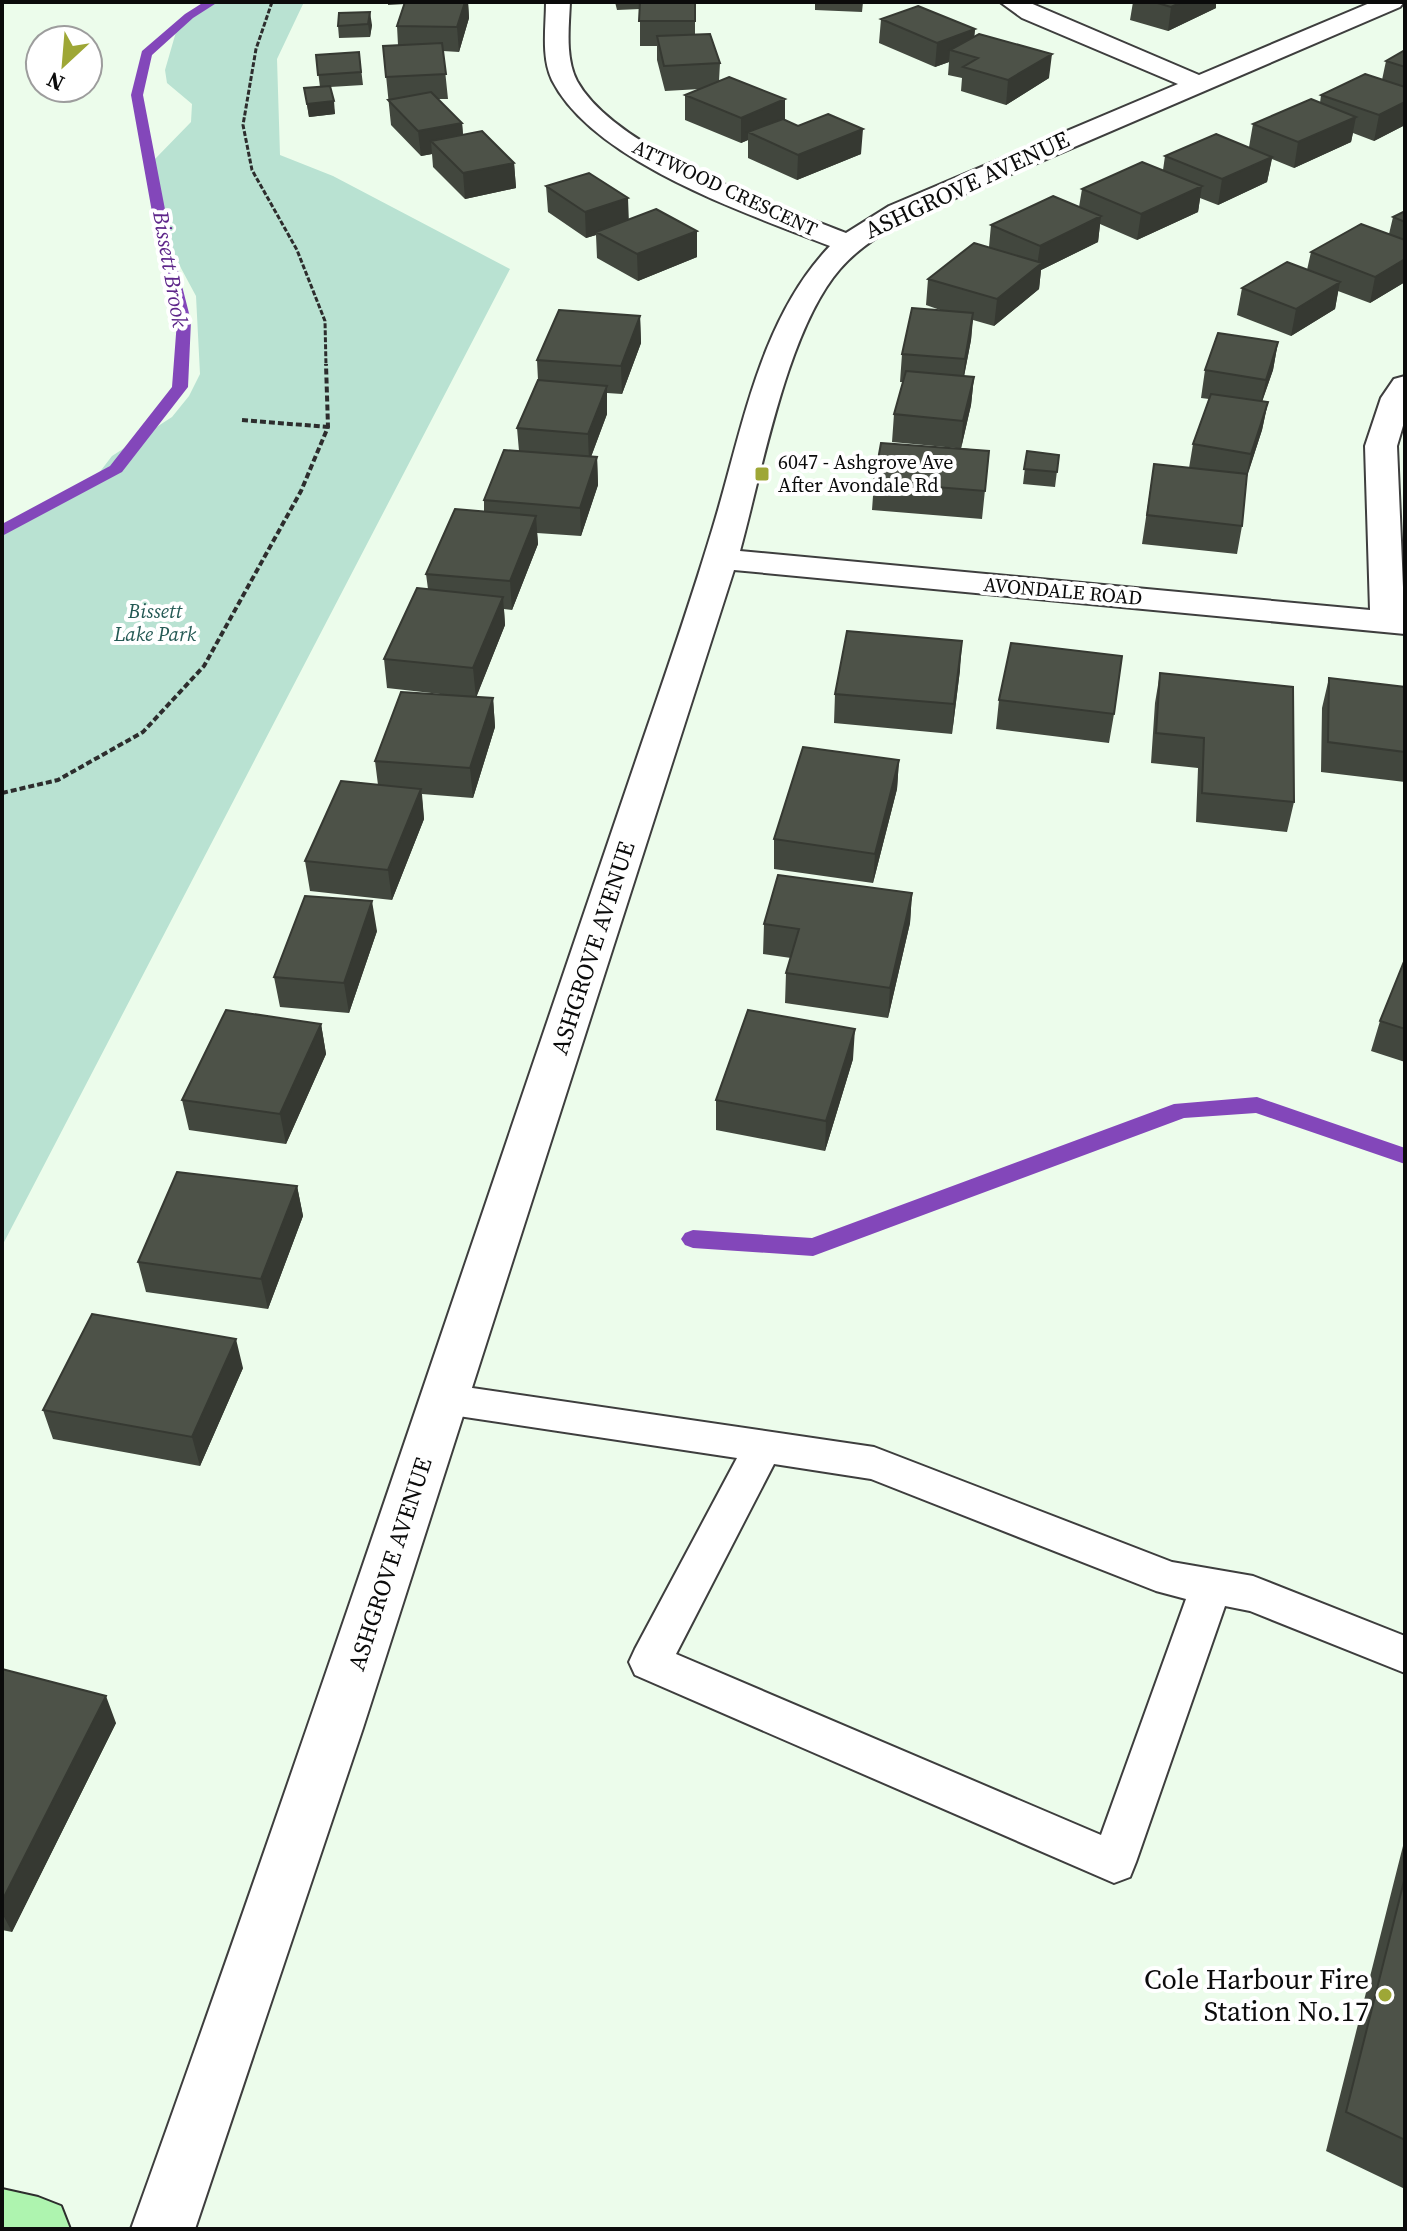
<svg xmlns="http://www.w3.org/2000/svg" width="1407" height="2231" font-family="'Source Serif 4',serif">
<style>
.green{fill:#b9e2d2}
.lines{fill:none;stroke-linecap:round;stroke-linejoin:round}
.stream{fill:#8347ba;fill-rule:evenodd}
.service-casing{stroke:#3e3e3e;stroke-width:4}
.minor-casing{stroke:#3e3e3e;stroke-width:4}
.secondary-casing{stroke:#2d2d2d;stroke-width:4}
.path-far1{stroke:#2d2d2d;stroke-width:3;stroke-dasharray:5 2;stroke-linecap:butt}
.path{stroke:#2d2d2d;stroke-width:4;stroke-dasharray:6 3;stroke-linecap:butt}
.service{fill:#fff;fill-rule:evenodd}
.minor{fill:#fff;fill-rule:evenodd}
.secondary{fill:#aef4af;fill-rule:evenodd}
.wall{fill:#42473e}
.shaded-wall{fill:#363932}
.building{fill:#4d5248;stroke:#363932;stroke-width:2}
.poi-dot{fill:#9ea736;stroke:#fff;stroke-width:3}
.labels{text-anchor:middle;stroke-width:8;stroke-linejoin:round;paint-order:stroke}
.far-street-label{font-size:20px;fill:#0b0b0b;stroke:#fff}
.far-poi-label{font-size:20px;fill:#0b0b0b;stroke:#fff;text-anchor:start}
.far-park-label{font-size:20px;font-style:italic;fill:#245954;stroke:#fff}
.far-water-label{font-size:22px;font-style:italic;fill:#5e268a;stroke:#fff}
.street-label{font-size:24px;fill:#0b0b0b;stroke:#fff}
.near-poi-label{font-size:28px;fill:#0b0b0b;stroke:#fff;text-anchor:end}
</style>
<rect width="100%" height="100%" fill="#ecfceb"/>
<path class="green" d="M206,2H304L277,59L280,155L333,176L510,269L2,1246V531L89,486L112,456L172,417L189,396L200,374L196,296L168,244L167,218L156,191L152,171L155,159L191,122L192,104L167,83L165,70L178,25Z"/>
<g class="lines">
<path class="stream" d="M204,2H218L193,18L152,55L143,95L173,251L191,321L188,387L122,472L2,536V524L110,466L172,387L177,321L159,251L131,95L142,51L185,14Z
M1257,1097L1405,1148V1164L1256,1113L1184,1118L813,1256L693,1248L685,1245L681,1239L685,1233L693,1230L812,1238L1174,1104Z"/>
<g class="service-casing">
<path id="service" d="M445,1384L874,1447L1172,1562L1253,1576L1405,1636V1673L1250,1611L1225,1606L1136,1862L1130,1877L1114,1883L635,1675L629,1662L635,1649L737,1458L445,1414L432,1410L426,1399L432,1388ZM774,1464L871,1479L1156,1591L1186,1599L1101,1835L676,1654Z"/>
</g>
<g class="minor-casing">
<path id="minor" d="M546,2H570C569,27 565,58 577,81C616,151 773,204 846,233L889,206L1178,84L1022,18L1000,2H1028L1199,75L1372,2H1404L1400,7L909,218C884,232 859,247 840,269C787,330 762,471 740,551L1370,610L1365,446L1381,398L1394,379L1405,376V419L1397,446L1405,634L734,570L363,1728L195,2229H131C310,1731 476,1229 647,728C670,661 693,594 713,527C742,432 759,320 830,246C749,214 593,162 552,80C541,57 546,27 546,2Z"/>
</g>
<g class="secondary-casing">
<path id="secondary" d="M2,2189L38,2197L61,2206L70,2229H2Z"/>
</g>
<path class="path-far1" d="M272,2L256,49L243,125L252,170L297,250L325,321L326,366"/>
<path class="path" d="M242,420L328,427
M2,793L58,780L143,732L204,666L301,491L328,427L326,364"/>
<use href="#service" class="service"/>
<use href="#minor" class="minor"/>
<use href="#secondary" class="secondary"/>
</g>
<path class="wall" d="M388,2H468L469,18L459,52L443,51L448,99H438L462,123L463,135L514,163L516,188L465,199L433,167L432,154L421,156L391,125L383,46L398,45L397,26L405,4L388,5Z
M615,2H695V34L720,63L719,81L785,120L861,154L797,180L748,158V140L741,143L685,120V95L700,89L665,91L657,60V46H640V9L617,10Z
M815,2H863L862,12L815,10Z
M1133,2H1216V8L1168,31L1130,20Z
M339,13L372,25L370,37L339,38L338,26Z
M881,19L975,29L974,36L1049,78L1006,105L961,91L962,78L948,75L949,62L935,67L879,43Z
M1405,50V125L1374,141L1353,133L1351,142L1294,168L1272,159L1267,182L1218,205L1200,198L1198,212L1137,240L1100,224L1098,242L1041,270L1039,289L994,326L973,320L971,340L964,376L974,377L971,405L961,448L989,451L982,519L872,510L874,482L956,448L892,442L894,414L903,382H900L902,354L943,311L926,305L928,279L989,247L991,225L1079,207L1082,189L1163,170L1165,156L1249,147L1253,124L1320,103L1321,95L1382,80L1386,61Z
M359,52L363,85L330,87L335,114L309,117L304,88L320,87L316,55Z
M546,186L697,257L638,281L597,258L596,235L586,238L548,212Z
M1405,211V282L1370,303L1338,291L1335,309L1291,336L1237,315L1242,288L1307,270L1311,252L1389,234L1393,217Z
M640,316L641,343L622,394L607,393V414L591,457H597L598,485L581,536L537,533L538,544L512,610L504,609L505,625L476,697L493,698L495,727L473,798L422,794L424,819L392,900L310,891L305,861L378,785L375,761L458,696L387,688L384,659L428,589L426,574L484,512V500L519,451L517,428L538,380L537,360Z
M1278,342L1273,370L1262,402H1268L1262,430L1246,480L1242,526L1237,554L1142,544L1154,464L1189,468L1193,444L1209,399L1201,398L1205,370Z
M1027,451L1059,455L1055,487L1023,484Z
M960,670L952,734L834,723L835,694Z
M1160,673L1294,802L1287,832L1196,822L1198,768L1151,763L1155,703Z
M1329,678L1405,687V782L1321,772L1322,708Z
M999,700L1114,714L1109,743L996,729Z
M899,760L897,789L873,883L774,869V839Z
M912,893L910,923L888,1018L785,1003L786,973L791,958L763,954L764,924Z
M377,931L349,1013L280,1007L274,977Z
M1405,959V1062L1371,1051L1380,1021Z
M321,1024L326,1054L286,1144L189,1130L182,1100Z
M853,1059L825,1151L716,1130V1100Z
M297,1186L303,1216L268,1309L146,1292L138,1262Z
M243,1368L200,1466L53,1439L43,1410Z
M2,1669L116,1723L12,1932L2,1930Z
M1405,1838V2189L1326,2151Z"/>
<path class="shaded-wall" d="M465,2H468L469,18L459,52L457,27Z
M1182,2H1216V8L1168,31L1171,7Z
M370,12L372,25L370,37L368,24Z
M975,29L973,53L950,50L949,62L935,67L937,43Z
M1052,54L1049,78L1006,105L1008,80Z
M785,99V124L748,132V140L741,143V118Z
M334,101L335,114L309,117L307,104Z
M1405,102V125L1374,141L1379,115Z
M1356,117L1351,142L1294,168L1298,142Z
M462,123L464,148L431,141L432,154L421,156L418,131Z
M863,129L861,154L797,180L798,155Z
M1272,157L1267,182L1218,205L1222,179Z
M514,163L516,188L465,199L463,173Z
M1202,186L1198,212L1137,240L1141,214Z
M628,198L629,224L596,232V235L586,238L585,212Z
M1101,216L1098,242L1041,270L1039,289L994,326L997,299L1037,266L1040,246Z
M697,231V257L638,281L637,254Z
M1405,259V282L1370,303L1375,277Z
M1340,282L1335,309L1291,336L1296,309Z
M973,313L971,340L962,387L965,359Z
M640,316L641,343L622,394L621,366Z
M1278,342L1273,370L1260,407L1266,380Z
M974,377L971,405L961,449L963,421Z
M607,386V414L589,462L588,434Z
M1268,402L1262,430L1245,482L1251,454Z
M597,457L598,485L581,536L580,508Z
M536,516L538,544L512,610L510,581Z
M503,597L505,625L476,698L473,668Z
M962,641L960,670L952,734L954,704Z
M493,698L495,727L473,798L470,768Z
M899,760L897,789L873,883L875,854Z
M421,789L424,819L392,900L388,870Z
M912,893L910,923L888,1018L890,988Z
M372,901L377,931L349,1013L344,983Z
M321,1024L326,1054L286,1144L280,1114Z
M855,1029L853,1059L825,1151L826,1121Z
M297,1186L303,1216L268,1309L261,1279Z
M236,1339L243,1368L200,1466L192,1437Z
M106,1696L116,1723L12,1932L2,1913V1901Z"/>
<path class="building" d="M405,2H465L457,27L397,26Z
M640,2H695V21H639Z
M1154,2H1182L1171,7Z
M918,6L975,29L937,43L881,19Z
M370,12L368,24L338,26L339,13Z
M710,34L720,63L664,66L657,36Z
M979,34L1052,54L1008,80L963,67L978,58L950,50Z
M442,43L446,74L386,77L383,46Z
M1405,50V67L1386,61Z
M359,52L361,72L318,75L316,55Z
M1365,74L1405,87V102L1379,115L1321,95Z
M729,77L785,99L741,118L685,95Z
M330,86L334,101L307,104L304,88Z
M431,92L462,123L418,131L388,100Z
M1311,99L1356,117L1298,142L1253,124Z
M828,114L863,129L798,155L748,132L783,119L798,126Z
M482,131L514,163L463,173L431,141Z
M1216,134L1272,157L1222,179L1165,156Z
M1142,162L1202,186L1141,214L1082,189Z
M589,173L628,198L585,212L546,186Z
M1053,196L1101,216L1040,246L991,225Z
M656,209L697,231L637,254L596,232Z
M1405,211V222L1393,217Z
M1361,224L1405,240V259L1375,277L1311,252Z
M974,243L1042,263L997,299L928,279Z
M1287,262L1340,282L1296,309L1242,288Z
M912,308L973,313L965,359L902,354Z
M559,310L640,316L621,366L537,360Z
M1218,333L1278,342L1266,380L1205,370Z
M906,371L974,377L963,421L894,414Z
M538,380L607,386L588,434L517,428Z
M1211,394L1268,402L1251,454L1193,444Z
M881,443L989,451L985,491L874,482Z
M504,450L597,457L580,508L484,500Z
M1027,451L1059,455L1057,472L1024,469Z
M1154,464L1247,474L1242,526L1147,515Z
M455,509L536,516L510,581L426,574Z
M417,588L503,597L473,668L384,659Z
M847,631L962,641L954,704L835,694Z
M1011,643L1122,656L1114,714L999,700Z
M1160,673L1293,687L1294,802L1202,793L1204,738L1156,733Z
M1329,678L1405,687V752L1328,742Z
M401,692L493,698L470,768L375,761Z
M803,747L899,760L875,854L774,839Z
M341,781L421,789L388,870L305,861Z
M778,875L912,893L890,988L786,973L799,929L764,924Z
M305,896L372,901L344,983L274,977Z
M1405,959V1029L1380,1021Z
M226,1010L321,1024L280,1114L182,1100Z
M748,1010L855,1029L826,1121L716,1100Z
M177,1172L297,1186L261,1279L138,1262Z
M92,1314L236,1339L192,1437L43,1410Z
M2,1669L106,1696L2,1901Z
M1405,1877V2140L1346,2112Z"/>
<g class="poi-dot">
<rect x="754" y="466" width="16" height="16" rx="4"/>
<circle cx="1385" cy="1995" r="8"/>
</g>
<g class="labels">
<g class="far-street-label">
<text transform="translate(725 188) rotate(25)" y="7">ATTWOOD CRESCENT</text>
<text transform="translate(1063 591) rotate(5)" y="7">AVONDALE ROAD</text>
</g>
<g class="far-poi-label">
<text x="778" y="469">6047 - Ashgrove Ave<tspan x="778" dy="23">After Avondale Rd</tspan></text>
</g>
<g class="far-park-label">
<text x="155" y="618">Bissett<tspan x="155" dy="23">Lake Park</tspan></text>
</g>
<g class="far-water-label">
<text transform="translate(171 269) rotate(80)" y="8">Bissett Brook</text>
</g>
<g class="street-label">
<text transform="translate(967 185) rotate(-25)" y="8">ASHGROVE AVENUE</text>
<text transform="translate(593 948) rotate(-72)" y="8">ASHGROVE AVENUE</text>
<text transform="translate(390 1564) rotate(-72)" y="8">ASHGROVE AVENUE</text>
</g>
<g class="near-poi-label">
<text x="1369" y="1989">Cole Harbour Fire<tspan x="1369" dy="32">Station No.17</tspan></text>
</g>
</g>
<rect width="1407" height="2231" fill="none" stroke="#0b0b0b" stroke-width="8"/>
<g transform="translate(64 64) rotate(206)"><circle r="38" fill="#ffffff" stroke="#9d9d9d" stroke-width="2"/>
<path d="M0-6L14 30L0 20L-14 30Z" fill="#9ea736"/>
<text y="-12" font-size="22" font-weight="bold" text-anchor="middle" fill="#0b0b0b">N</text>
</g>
</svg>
